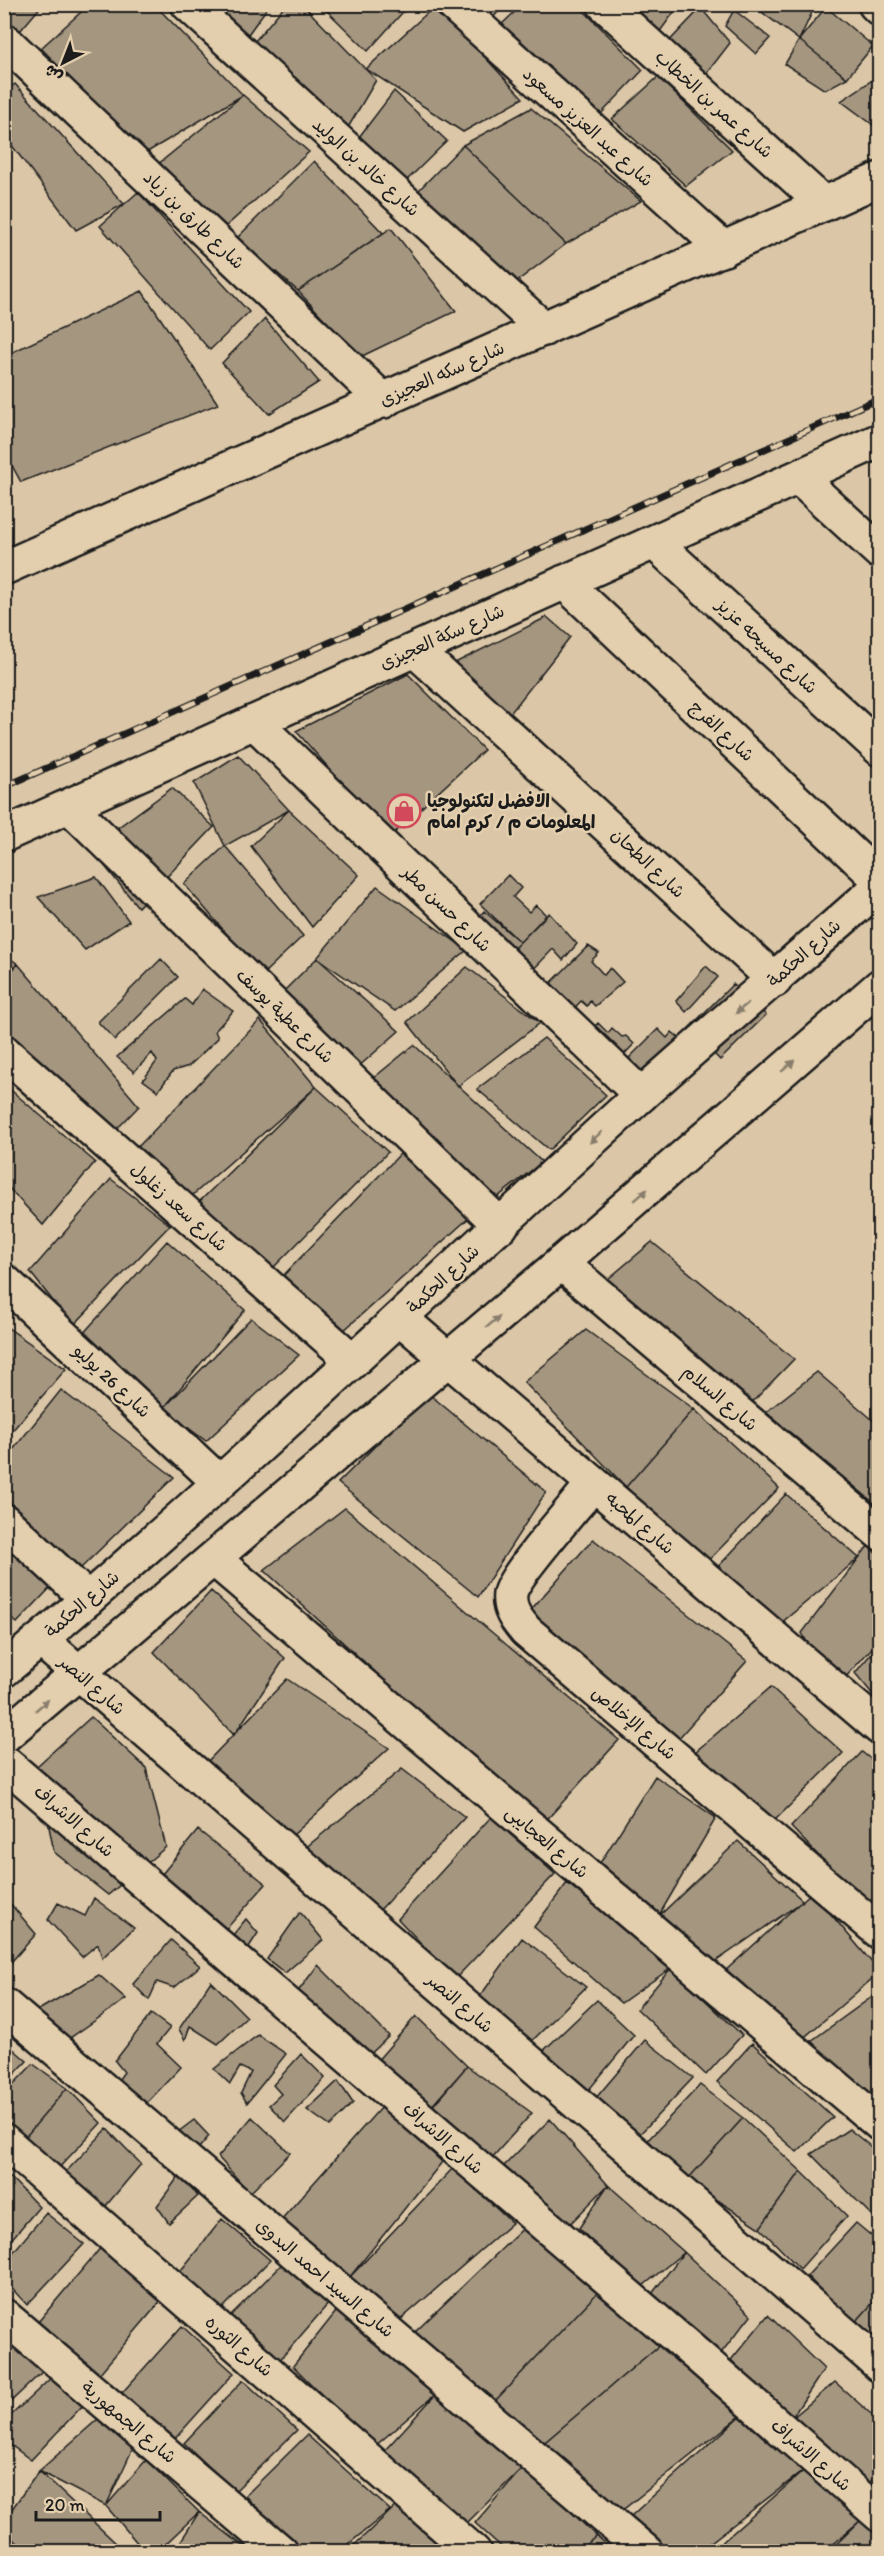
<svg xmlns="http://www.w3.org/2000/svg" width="884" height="2556" font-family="Itim,'Playpen Sans Arabic',sans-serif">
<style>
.building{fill:#a59680;stroke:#1c1c1c;stroke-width:1.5}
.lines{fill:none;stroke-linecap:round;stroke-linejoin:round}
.minor-casing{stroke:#1c1c1c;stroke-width:38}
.tertiary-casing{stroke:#1c1c1c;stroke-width:38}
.secondary-casing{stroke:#1c1c1c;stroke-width:38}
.minor{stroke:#e3cead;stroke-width:33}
.tertiary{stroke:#e3cead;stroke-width:33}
.secondary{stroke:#e3cead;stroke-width:33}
.rail-casing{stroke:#1c1c1c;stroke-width:7}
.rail{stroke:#e3cead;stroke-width:4.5;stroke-dasharray:14;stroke-linecap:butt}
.oneway{fill:#897e6c}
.labels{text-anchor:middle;stroke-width:5;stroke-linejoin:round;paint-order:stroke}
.street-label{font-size:18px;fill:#1c1c1c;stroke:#e3cead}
.poi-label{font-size:18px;font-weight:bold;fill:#1c1c1c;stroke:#e3cead;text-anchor:start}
</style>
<rect width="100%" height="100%" fill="#dbc7a7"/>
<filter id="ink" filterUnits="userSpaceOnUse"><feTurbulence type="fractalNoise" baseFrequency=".0167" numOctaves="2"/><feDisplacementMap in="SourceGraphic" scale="12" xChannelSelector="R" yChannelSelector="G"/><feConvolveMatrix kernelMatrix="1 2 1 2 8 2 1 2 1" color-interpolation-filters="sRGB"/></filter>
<g filter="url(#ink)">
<path class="building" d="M4,4H43L4,50Z
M90,4H154L243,95L144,154L41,48Z
M211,4H270L246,37Z
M286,4H302L376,80L339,143L255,41Z
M320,4H410L368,51Z
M476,4H505L492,19Z
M523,4H577L643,70L597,118L501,25Z
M618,4H680L650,45Z
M751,4H816L799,40Z
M436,5L523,98L463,132L366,69Z
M826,7L873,46L847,78L799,40Z
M701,8L730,43L696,87L658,53Z
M734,10L770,38L756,54L725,26Z
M799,40L847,78L825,90L785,64Z
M880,75V130L841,101Z
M658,77L732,150L686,186L612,119Z
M15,84L124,204L76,230L4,135V92Z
M394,91L447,141L403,184L356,141Z
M243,95L309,152L224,228L146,174Z
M531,108L641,201L566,244L463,145Z
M463,145L566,244L512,285L418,191Z
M314,161L383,233L298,291L237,238Z
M138,192L249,312L210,350L100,226Z
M391,228L456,311L360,357L298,291Z
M142,291L218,404L21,482L4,451V356Z
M265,319L319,382L269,414L222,363Z
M547,617L570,637L509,715L455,663Z
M408,674L484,750L390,837L296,731Z
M238,755L289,810L225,846L194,783Z
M172,788L214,827L138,907L90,848Z
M289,810L359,875L312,927L251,846Z
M225,846L303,936L262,975L184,884Z
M508,875L521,888L513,897L529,912L536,905L546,915L520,942L480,904Z
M96,877L129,921L85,950L38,897Z
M377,886L467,950L395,1011L317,958Z
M484,911L520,942L507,955L466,932Z
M549,913L577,944L563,960L553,949L527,976L505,957Z
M588,946L599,953L591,961L604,975L610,968L623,982L595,1006L590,1001L587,1006L581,1001L568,1015L543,991Z
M4,954L18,964L4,974Z
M317,958L399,1031L357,1068L281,994Z
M161,959L178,977L115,1040L98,1022Z
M18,964L139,1106L115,1131L4,1028V979Z
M706,966L718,977L686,1012L676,1001Z
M467,967L540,1023L458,1086L407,1022Z
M733,984L766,1015L720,1060L711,1051L701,1049L686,1031Z
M202,989L233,1011L215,1031L218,1038L189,1066L173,1071L158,1091L143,1080L157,1061L152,1053L134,1072L117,1057L185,999L192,1005Z
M260,1020L316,1087L186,1201L136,1149Z
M598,1023L608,1033L612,1028L622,1037L626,1036L634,1044L617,1062L587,1034Z
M658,1029L667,1038L672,1032L699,1054L653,1096L622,1065Z
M544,1038L606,1095L549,1150L477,1089Z
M414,1045L542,1162L494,1200L371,1080Z
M6,1086L95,1162L43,1225L4,1183Z
M316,1087L388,1152L270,1271L197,1204Z
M400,1154L471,1216L342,1332L281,1278Z
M111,1179L170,1225L73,1326L30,1272Z
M167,1241L245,1310L163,1409L80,1337Z
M652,1242L794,1359L740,1415L608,1279Z
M251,1318L299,1355L206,1441L163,1409Z
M4,1325L66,1369L4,1440Z
M586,1330L694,1409L626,1487L524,1382Z
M817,1372L880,1426V1508L766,1412Z
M61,1390L174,1477L79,1570L4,1496V1461Z
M428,1393L546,1492L478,1597L338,1483Z
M694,1409L779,1488L706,1563L626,1487Z
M786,1494L859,1558L781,1623L716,1569Z
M345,1508L619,1740L542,1825L264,1570Z
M593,1539L747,1661L677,1740L529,1612Z
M4,1545L51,1587L17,1623L4,1612Z
M868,1546L880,1557V1639L834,1690L802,1633Z
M211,1591L285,1658L234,1735L154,1652Z
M880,1643V1703L855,1673Z
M287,1679L389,1748L293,1835L207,1762Z
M771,1687L843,1753L773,1822L695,1752Z
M91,1717L146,1768L166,1847L108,1895L54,1852L37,1766Z
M862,1752L880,1767V1896L869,1908L791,1827Z
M402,1769L465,1817L379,1911L304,1849Z
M655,1776L716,1818L658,1917L600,1863Z
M491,1817L555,1874L455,1979L398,1919Z
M198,1830L266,1884L219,1937L158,1879Z
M738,1841L803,1901L715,1962L658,1917Z
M567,1883L671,1968L621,2003L534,1927Z
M812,1892L880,1972L800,2041L724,1972Z
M4,1896L36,1934L4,1970Z
M94,1898L134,1928L102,1958L98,1944L82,1957L48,1920L58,1903L85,1916Z
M300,1912L323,1940L285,1973L267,1959Z
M246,1919L258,1933L245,1953L228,1941Z
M522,1938L586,1987L529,2044L478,1999Z
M171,1940L200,1966L174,1988L157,1982L149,2000L133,1984Z
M318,1965L389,2036L348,2076L277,2019Z
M671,1968L742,2035L706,2075L637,2009Z
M99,1975L126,1999L67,2040L35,2012Z
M211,1981L247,2017L218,2044L190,2026L185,2040L179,2029Z
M880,1991V2108L811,2041Z
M597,2000L634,2035L587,2092L542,2052Z
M151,2014L170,2028L157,2044L181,2067L142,2108L114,2086L124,2072L115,2061Z
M416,2016L467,2066L412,2130L356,2085Z
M258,2035L286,2054L247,2103L241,2093L251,2072L240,2067L230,2084L214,2069Z
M645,2040L693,2078L637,2137L595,2099Z
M4,2041L27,2061L4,2085Z
M752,2043L833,2117L797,2152L717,2082Z
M301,2054L325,2078L285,2122L269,2105L281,2094L273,2085Z
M33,2064L67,2088L22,2141L4,2126V2094Z
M467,2066L532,2113L490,2160L430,2108Z
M338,2081L353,2103L330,2126L307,2110Z
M700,2085L743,2118L687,2180L648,2140Z
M67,2088L101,2123L55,2172L22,2141Z
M382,2106L442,2162L349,2278L280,2221Z
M252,2117L290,2153L250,2193L218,2157Z
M743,2118L801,2171L760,2228L687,2180Z
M550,2119L608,2185L568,2226L504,2166Z
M194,2120L209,2136L194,2154L174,2135Z
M107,2129L141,2164L94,2220L59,2179Z
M849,2129L880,2154V2224L811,2154Z
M453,2168L512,2223L399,2321L349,2278Z
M801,2171L847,2216L800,2269L760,2228Z
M179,2176L198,2196L169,2223L157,2206Z
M10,2177L39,2207L4,2248V2183Z
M608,2185L684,2252L638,2290L579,2228Z
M46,2213L84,2244L27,2305L4,2280V2263Z
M535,2217L599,2291L496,2400L414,2333Z
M222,2219L270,2260L215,2316L174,2279Z
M856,2223L880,2243V2295L854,2324L807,2276Z
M102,2246L165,2296L94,2380L33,2328Z
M684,2252L751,2315L718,2357L651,2295Z
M283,2263L328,2304L278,2362L230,2316Z
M599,2291L662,2343L539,2447L496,2400Z
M880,2295V2348L854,2324Z
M339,2308L438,2392L374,2447L293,2366Z
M768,2315L824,2369L791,2419L731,2360Z
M182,2326L234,2373L172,2442L120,2395Z
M662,2343L744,2413L620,2512L539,2447Z
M10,2344L43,2371L4,2408V2349Z
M54,2375L85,2403L31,2460L4,2440V2422Z
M243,2380L297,2430L235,2491L184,2443Z
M835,2382L880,2422V2472L868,2484L791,2419Z
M438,2392L524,2466L463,2527L385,2450Z
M744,2413L808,2467L698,2552H667L631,2516Z
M98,2419L133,2448L106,2506L39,2471Z
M307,2435L390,2510L339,2552H303L245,2496Z
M146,2460L199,2512L157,2552H145L106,2506Z
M524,2466L596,2536L579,2552H507L475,2523Z
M808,2467L861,2520L823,2552H711Z
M39,2471L119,2546L116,2552H29L4,2532V2520Z
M399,2503L473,2552H347Z
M199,2512L251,2552H174Z
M861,2520L880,2538V2552H828Z
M596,2536L614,2552H579Z"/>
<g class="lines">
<g class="minor-casing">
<path id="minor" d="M188,4L544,329
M453,4L724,249
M604,4L824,204
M875,4L880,9
M4,40L384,401
M798,477L880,552
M654,542L880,749
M564,582L880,880
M415,650L775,980
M254,722L641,1095
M69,806L501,1226
M4,835L880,440
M4,1052L353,1361
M561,1263L880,1533
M4,1281L219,1482
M400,1318L880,1728
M593,1484C579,1502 512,1577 510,1594C508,1610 517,1620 526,1631L880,1932
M4,1521L88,1599
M214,1559L880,2124
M41,1640L880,2365
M4,1762L697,2355L880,2515
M4,2005L646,2552
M4,2141L474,2552
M4,2316L281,2552"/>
</g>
<g class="tertiary-casing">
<path id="tertiary" d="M4,1670C224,1487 429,1288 640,1096C719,1025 800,957 880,886
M4,1736L561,1263L880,986"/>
</g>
<g class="secondary-casing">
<path id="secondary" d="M4,568L880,179"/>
</g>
<use href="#minor" class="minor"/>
<use href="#tertiary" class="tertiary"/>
<use href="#secondary" class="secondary"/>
<g class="rail-casing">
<path id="rail" d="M4,787L880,398"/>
</g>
<use href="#rail" class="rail"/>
</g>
<defs><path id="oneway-solid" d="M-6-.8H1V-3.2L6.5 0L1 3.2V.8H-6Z" transform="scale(1.5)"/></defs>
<g class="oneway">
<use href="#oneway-solid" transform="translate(742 1008) rotate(139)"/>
<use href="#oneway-solid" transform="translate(788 1066) rotate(-41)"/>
<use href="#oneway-solid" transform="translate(596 1137) rotate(137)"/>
<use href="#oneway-solid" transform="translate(641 1195) rotate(-41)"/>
<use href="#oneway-solid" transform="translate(493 1322) rotate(-40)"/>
<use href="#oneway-solid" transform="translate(42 1705) rotate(-40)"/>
</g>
</g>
<defs>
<g id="shop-ring" transform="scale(1.725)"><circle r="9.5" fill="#e3cead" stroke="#d1495b" stroke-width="1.5"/><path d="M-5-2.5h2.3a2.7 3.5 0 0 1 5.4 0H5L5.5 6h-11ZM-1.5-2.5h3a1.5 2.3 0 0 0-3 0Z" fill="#d1495b"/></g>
</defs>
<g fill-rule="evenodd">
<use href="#shop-ring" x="404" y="811"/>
</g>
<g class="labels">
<g class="street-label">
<text transform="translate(714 104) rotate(42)" y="6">شارع عمر بن الخطاب</text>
<text transform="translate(588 127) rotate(42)" y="6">شارع عبد العزيز مسعود</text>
<text transform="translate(366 167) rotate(42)" y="6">شارع خالد بن الوليد</text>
<text transform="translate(194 220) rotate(44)" y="6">شارع طارق بن زياد</text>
<text transform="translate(442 374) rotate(-24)" y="6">شارع سكه العجيزى</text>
<text transform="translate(442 637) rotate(-24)" y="6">شارع سكة العجيزى</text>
<text transform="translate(767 646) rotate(43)" y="6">شارع مسيحه عزيز</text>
<text transform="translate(722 731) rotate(43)" y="6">شارع الفرج</text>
<text transform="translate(648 863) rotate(43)" y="6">شارع الطحان</text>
<text transform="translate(447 909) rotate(44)" y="6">شارع حسن مطر</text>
<text transform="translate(804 953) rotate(-42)" y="6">شارع الحكمة</text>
<text transform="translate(285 1016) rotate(44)" y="6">شارع عطية يوسف</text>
<text transform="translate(179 1207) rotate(42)" y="6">شارع سعد زغلول</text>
<text transform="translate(443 1279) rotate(-43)" y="6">شارع الحكمة</text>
<text transform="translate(112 1381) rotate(43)" y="6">شارع 26 يوليو</text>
<text transform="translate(720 1398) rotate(40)" y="6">شارع السلام</text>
<text transform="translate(640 1523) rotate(41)" y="6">شارع المحبه</text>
<text transform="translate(82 1604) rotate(-41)" y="6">شارع الحكمة</text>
<text transform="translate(92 1685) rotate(41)" y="6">شارع النصر</text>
<text transform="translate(634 1723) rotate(40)" y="6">شارع الإخلاص</text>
<text transform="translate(74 1821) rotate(41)" y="6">شارع الاشراف</text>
<text transform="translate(547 1842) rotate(40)" y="6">شارع العجايبى</text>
<text transform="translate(460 2003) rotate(41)" y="6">شارع النصر</text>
<text transform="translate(443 2138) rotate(41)" y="6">شارع الاشراف</text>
<text transform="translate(325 2278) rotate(40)" y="6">شارع السيد احمد البدوى</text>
<text transform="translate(239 2346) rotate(41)" y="6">شارع الثوره</text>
<text transform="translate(129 2422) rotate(40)" y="6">شارع الجمهورية</text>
<text transform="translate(811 2455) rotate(41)" y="6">شارع الاشراف</text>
</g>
<g class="poi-label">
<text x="427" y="807">الافضل لتكنولوجيا<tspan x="427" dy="21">المعلومات م / كرم امام</tspan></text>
</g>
</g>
<rect width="884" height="2556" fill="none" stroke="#e3cead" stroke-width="24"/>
<rect x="12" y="12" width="860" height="2532" fill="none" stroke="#1c1c1c" stroke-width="2" filter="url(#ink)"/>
<g transform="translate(63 63) rotate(222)" stroke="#e3cead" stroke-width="4.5" paint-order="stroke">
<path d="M0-4.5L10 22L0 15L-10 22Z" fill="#1c1c1c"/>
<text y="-9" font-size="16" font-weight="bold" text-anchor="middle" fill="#1c1c1c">ش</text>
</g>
<path d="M36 2511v9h124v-9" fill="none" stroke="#1c1c1c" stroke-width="3"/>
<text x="45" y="2511" font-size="18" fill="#1c1c1c" stroke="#e3cead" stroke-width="4.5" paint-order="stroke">20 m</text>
</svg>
